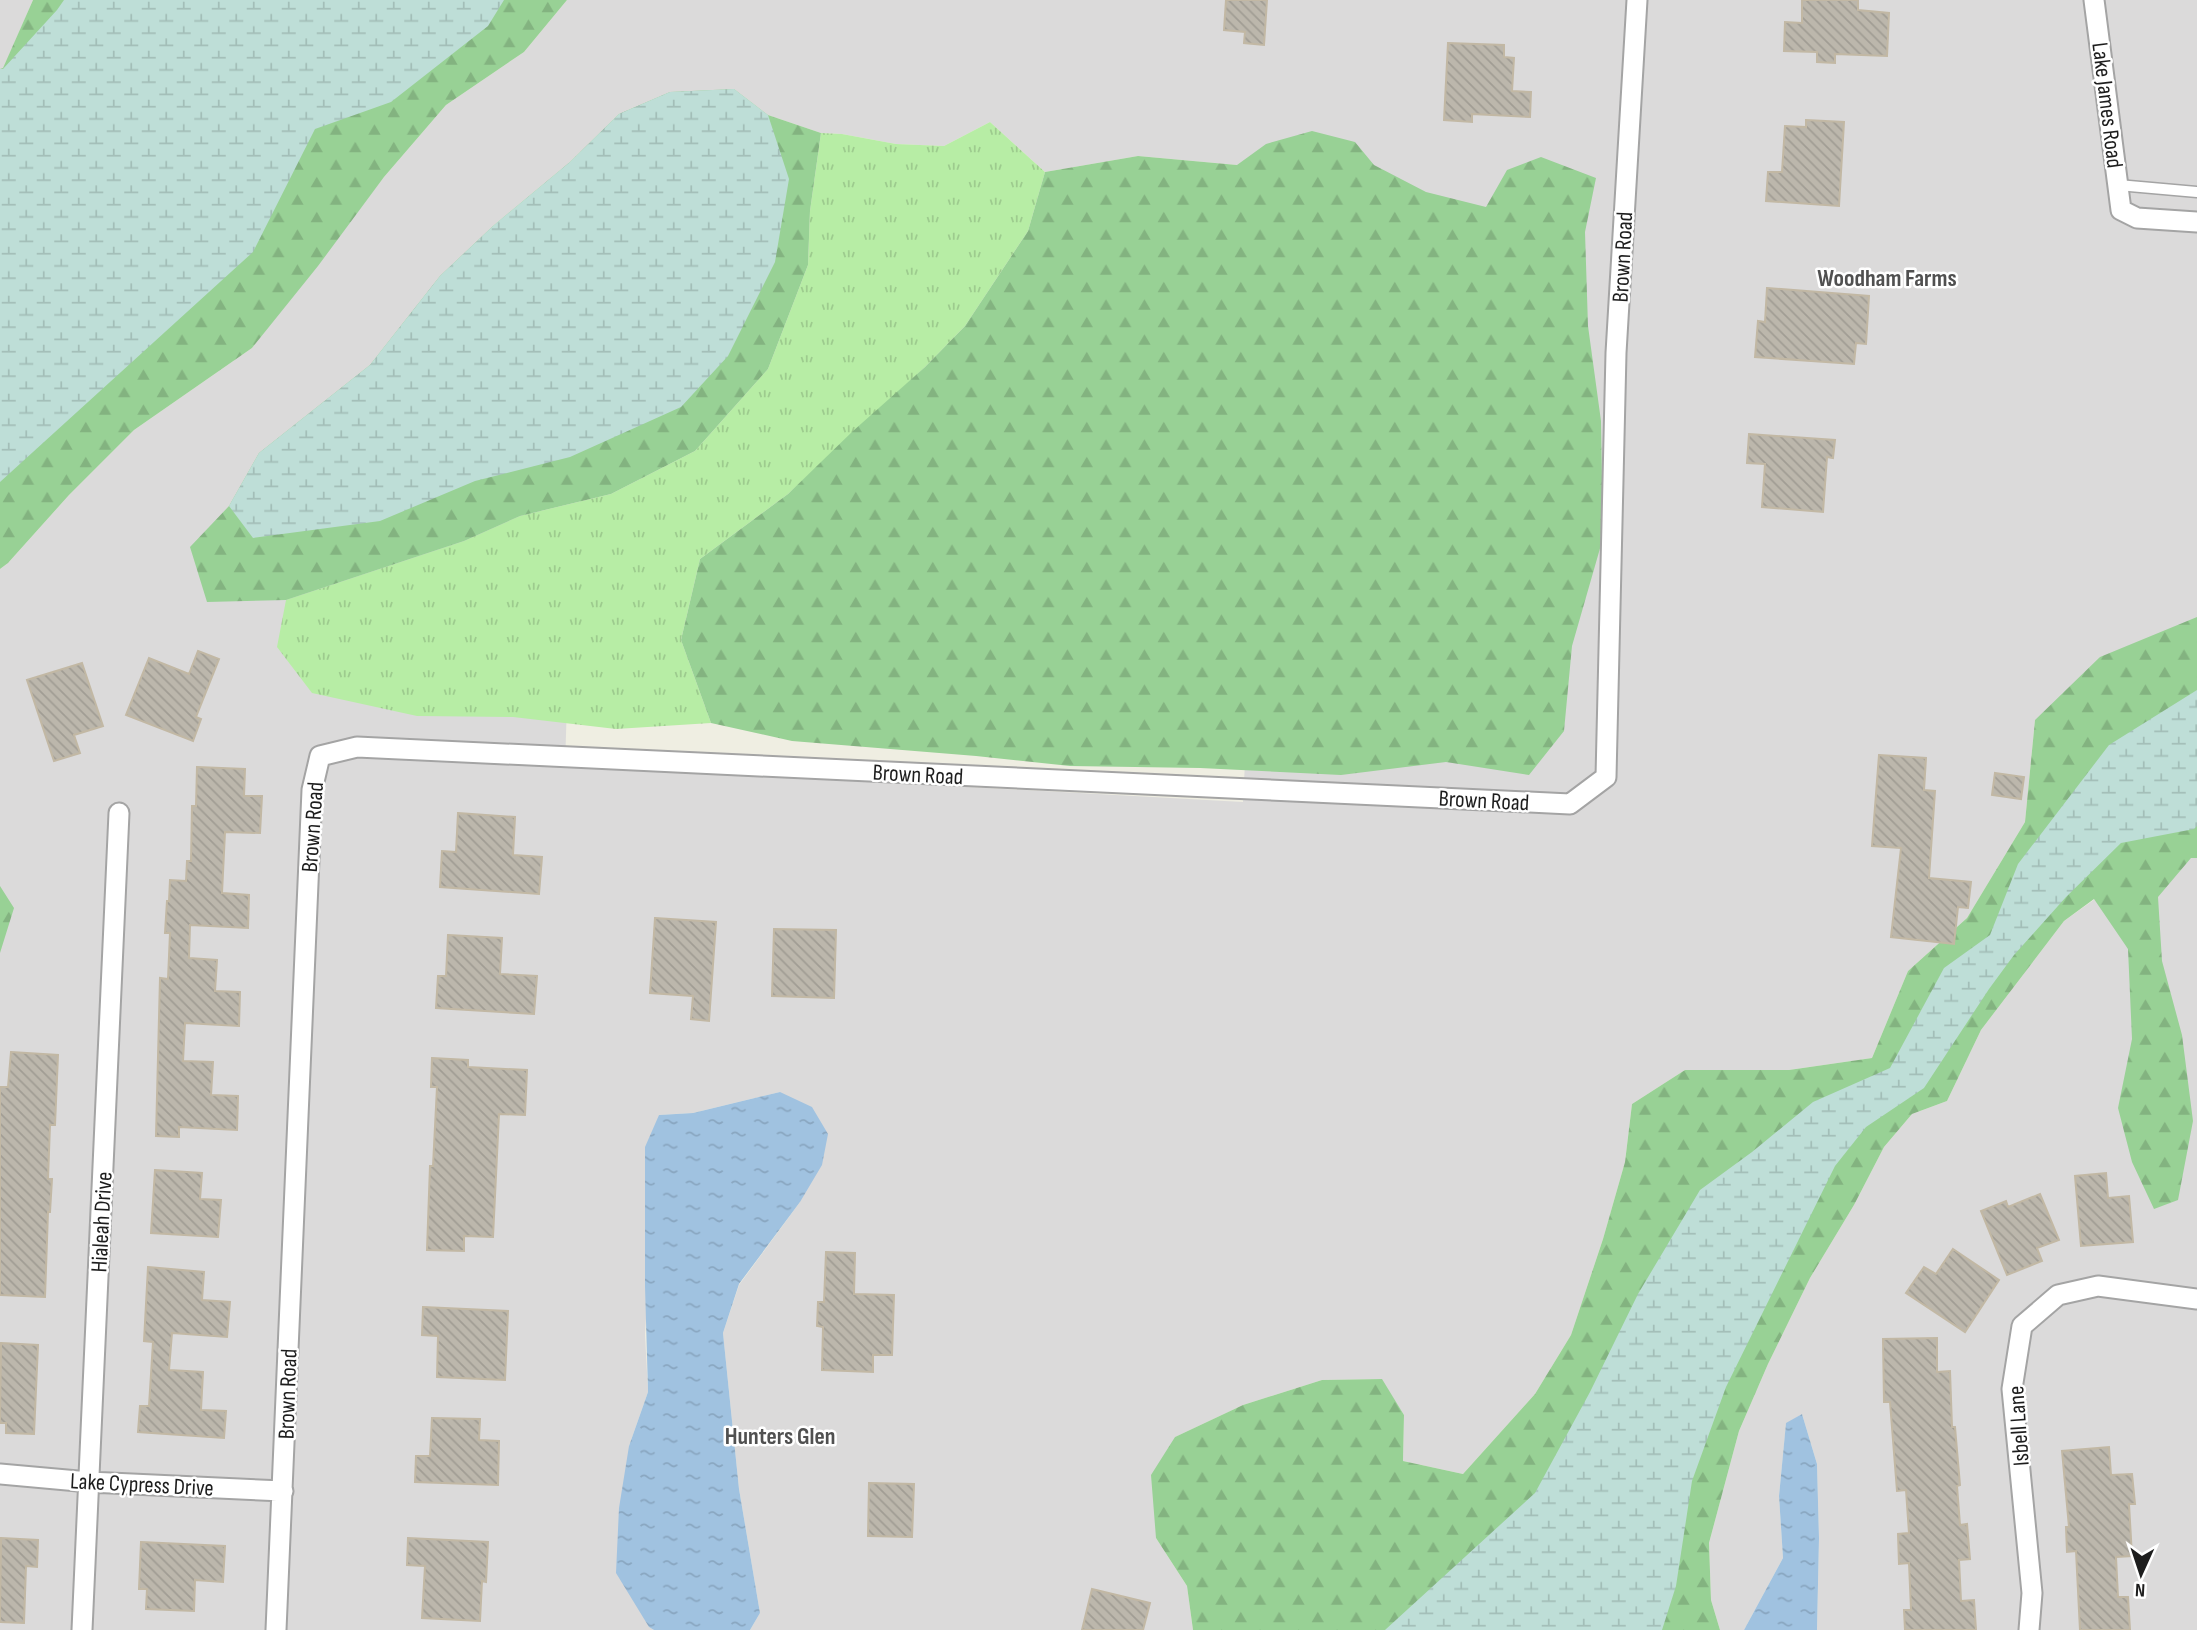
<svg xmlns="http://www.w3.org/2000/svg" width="2197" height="1630" font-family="'Sofia Sans Condensed',sans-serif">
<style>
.residential{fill:#dbdada;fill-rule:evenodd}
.grass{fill:url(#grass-tufts)}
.forest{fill:url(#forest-firs)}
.wetland{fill:url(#wetland-marsh)}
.water{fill:url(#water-ripples)}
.building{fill:url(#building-back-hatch);stroke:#c2b8a4;stroke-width:2}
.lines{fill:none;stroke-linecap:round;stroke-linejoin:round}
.service-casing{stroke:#a4a4a4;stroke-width:13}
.minor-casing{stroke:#a4a4a4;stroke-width:23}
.service{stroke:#fff;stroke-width:10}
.minor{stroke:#fff;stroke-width:19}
.labels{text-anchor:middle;stroke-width:5;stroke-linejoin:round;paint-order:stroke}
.street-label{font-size:23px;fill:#1d1d1d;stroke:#fff}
.neighbourhood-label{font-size:24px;font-weight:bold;fill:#505050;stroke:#fff}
</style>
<defs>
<pattern id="grass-tufts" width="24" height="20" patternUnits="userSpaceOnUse" patternTransform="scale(1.75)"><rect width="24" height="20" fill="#b7eda5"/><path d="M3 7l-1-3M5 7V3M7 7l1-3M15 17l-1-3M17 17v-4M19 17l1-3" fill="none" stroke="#9dcb8e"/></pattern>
<pattern id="forest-firs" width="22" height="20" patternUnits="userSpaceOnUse" patternTransform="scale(1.75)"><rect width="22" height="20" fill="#98d195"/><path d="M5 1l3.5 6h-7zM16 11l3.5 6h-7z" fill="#83b380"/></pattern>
<pattern id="wetland-marsh" width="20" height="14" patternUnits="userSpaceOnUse" patternTransform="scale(1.75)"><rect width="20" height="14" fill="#beded7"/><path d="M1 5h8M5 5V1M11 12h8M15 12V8" fill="none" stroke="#a3beb8"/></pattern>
<pattern id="water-ripples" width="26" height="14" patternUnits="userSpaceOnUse" patternTransform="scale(1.75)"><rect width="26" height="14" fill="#a0c2e0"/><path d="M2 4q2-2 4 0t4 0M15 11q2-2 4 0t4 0" fill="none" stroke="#89a6c0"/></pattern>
<pattern id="building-back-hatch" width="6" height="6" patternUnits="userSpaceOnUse" patternTransform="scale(1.75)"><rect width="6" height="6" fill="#bcb7ac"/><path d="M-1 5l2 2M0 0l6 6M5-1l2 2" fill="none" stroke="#a19d94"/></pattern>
</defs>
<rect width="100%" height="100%" fill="#efeee2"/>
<path class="residential" d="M0,0H33L3,69H0Z
M567,0H2197V1630H1817L1819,1538L1817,1464L1802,1414L1786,1424L1779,1496L1783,1558L1744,1630H1720L1711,1600L1709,1543L1739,1431L1768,1364L1810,1278L1854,1205L1884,1147L1912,1114L1947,1101L1981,1030L2064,921L2095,899L2035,720L2025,822L1967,918L1908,971L1872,1058L1789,1070H1685L1632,1104L1625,1162L1603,1239L1571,1335L1535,1394L1463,1474L1403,1461L1404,1415L1381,1379L1322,1380L1243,1405L1175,1437L1156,1538L1187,1586L1193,1630H750L760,1613L739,1489L723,1333L739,1285L800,1202L780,1092L693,1113L659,1115L645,1334L648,1392L629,1446L649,1627L654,1630H0V569L8,563L69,495L134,430L252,348L384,177L446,105L524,52ZM734,89L768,115L821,133L842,134L896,144L944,146L990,122L1045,172L1138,156L1237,165L1274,190L1243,802L565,765L568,673L493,226L570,162L619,114Z"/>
<path class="grass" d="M990,122L1045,172L1028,231L965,326L925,367L788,494L700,559L681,640L711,723L616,729L513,717L417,716L312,693L277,647L286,600L464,541L520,516L611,494L695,451L768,369L808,265L810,211L821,133L842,134L896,144L944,146Z"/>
<path class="forest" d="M33,0H567L524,52L446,105L384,177L318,266L252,348L134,430L69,495L8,563L0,569V69L3,68Z
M734,89L768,115L821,133L810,211L808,265L768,369L695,451L611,494L520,516L464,541L286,600L207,602L190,547L229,506L259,453L370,365L440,276L493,226L570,162L619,114L670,92Z
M1312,131L1355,142L1374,165L1426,192L1486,207L1507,170L1541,157L1596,178L1585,232L1588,326L1601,421L1603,538L1572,646L1564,731L1529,775L1446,762L1341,775L1200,768L1070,766L976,756L792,741L711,723L681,640L700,559L788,494L853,431L925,367L965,326L1028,231L1045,172L1138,156L1237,165L1266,144Z
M2197,617V858H2191L2158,897L2162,961L2182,1035L2193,1121L2178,1200L2154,1209L2132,1162L2118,1108L2132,1039L2128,949L2094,899L2064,921L1981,1030L1947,1101L1912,1114L1884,1147L1854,1205L1810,1278L1768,1364L1739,1431L1709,1543L1711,1600L1720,1630H1193L1187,1586L1156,1538L1151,1475L1175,1437L1243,1405L1322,1380L1382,1379L1404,1415L1403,1461L1463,1474L1535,1394L1571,1335L1603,1239L1625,1162L1632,1104L1685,1070H1789L1872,1058L1908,971L1967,918L2025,822L2035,720L2100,657Z
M0,886L14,908L0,953Z"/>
<path class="wetland" d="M64,0H504L488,26L391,102L315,129L253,252L0,482V69H3L57,10Z
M734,89L768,115L789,179L775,262L728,356L681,407L570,457L475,481L380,521L253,538L229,506L259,453L370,365L440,276L493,226L570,162L619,114L670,92Z
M2197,690V826L2194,829L2121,843L2066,897L2014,955L1989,989L1924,1088L1866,1127L1835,1166L1726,1387L1692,1481L1676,1586L1662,1630H1385L1535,1493L1590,1392L1638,1294L1700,1190L1752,1152L1813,1102L1890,1068L1944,968L1990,935L2018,864L2109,745Z"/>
<path class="water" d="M780,1092L812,1107L828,1134L822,1165L800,1202L739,1284L723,1333L739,1489L760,1613L750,1630H654L649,1627L616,1573L619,1508L629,1446L648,1392L645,1286V1147L659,1115L693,1113Z
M1802,1414L1817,1464L1819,1538L1817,1630H1744L1783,1558L1779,1496L1786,1423Z"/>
<path class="building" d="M1226,0H1267L1264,45L1244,43L1245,32L1224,30Z
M1802,0H1858V10L1889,13L1887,56L1835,54V63L1817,62V52L1784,51L1785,22L1802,23Z
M1448,43L1504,45V57L1514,58L1512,91L1531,92L1530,117L1472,114V122L1444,120Z
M1806,120L1844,122L1839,206L1766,201L1768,172H1782L1785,126L1806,127Z
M1767,288L1869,296L1866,344L1856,343L1854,364L1755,357L1758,321L1765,322Z
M1749,434L1835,440L1833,458L1827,457L1823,512L1762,507L1765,464L1747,463Z
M198,651L219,659L196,717L201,719L193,741L126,715L149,658L189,674Z
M82,663L103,726L74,735L80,753L54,761L27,680Z
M1879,755L1926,758L1924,790L1935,791L1929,878L1971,882L1968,908L1958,907L1954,944L1891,937L1901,848L1872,846Z
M197,767L245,769L244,796H262L260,833L225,832L222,893L249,895L248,928L190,925L189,958L217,960L215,991L240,992L239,1026L185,1023L183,1061L213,1062L211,1095L238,1096L237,1130L179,1127V1137L156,1136L160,978L168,979L170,933H165L167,901H169L170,880L186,881L187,861H191L192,806H196Z
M1995,773L2024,777L2021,799L1992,795Z
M458,813L515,817L513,855L542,857L539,894L440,887L442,851L456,852Z
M655,918L716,922L709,1021L691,1019L693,996L650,993Z
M774,929L836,930L834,998L772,996Z
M448,935L502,938L500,974L537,976L534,1014L436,1008L438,976H446Z
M11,1052L58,1055L55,1125H50L48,1179H52L50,1212H48L45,1297L0,1295V1087H8Z
M432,1058L468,1060V1067L527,1070L525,1115L499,1114L493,1237L464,1236V1251L427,1250L430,1166H433L437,1087H431Z
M155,1170L202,1173L200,1199L221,1200L218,1237L151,1233Z
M2106,1173L2108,1198L2129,1196L2133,1242L2081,1246L2075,1176Z
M2040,1194L2059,1240L2037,1248L2042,1261L2007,1275L1981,1211L2006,1201L2008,1207Z
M1953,1249L1999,1280L1965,1332L1906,1293L1924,1267L1936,1274Z
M826,1252L855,1253L854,1294L894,1295L892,1355H873V1372L822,1370L823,1327L817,1326L818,1302H824Z
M148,1267L204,1272L202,1300L230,1302L227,1337L172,1333L169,1370L203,1372L201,1410L226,1411L224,1438L138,1432L140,1406H149L153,1342L144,1341Z
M423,1307L508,1311L505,1380L437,1377L438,1336L422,1335Z
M1937,1338V1372L1950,1371L1952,1427H1955L1960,1485L1957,1486L1960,1525L1967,1524L1970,1559L1959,1560L1961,1601L1974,1600L1976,1630H1905L1904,1610H1911L1909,1563L1899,1564L1898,1534L1909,1533L1906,1490L1897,1491L1890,1402H1884L1883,1339Z
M1,1343L38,1345L34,1434L6,1433V1423H0Z
M432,1418L480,1419L479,1440L499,1441L498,1485L415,1482L416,1456H430Z
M2109,1447L2111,1475L2132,1474L2135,1504H2129L2132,1556L2116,1557L2118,1597H2128L2130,1630H2080L2076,1551L2067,1552L2066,1527H2069L2062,1451Z
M869,1483L914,1484L912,1537L868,1536Z
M1,1538L38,1540L37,1567L26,1566L24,1623L0,1622Z
M408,1538L488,1542L486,1582L482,1581L480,1621L422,1618L425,1566L407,1565Z
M141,1542L225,1546L223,1582L195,1580L194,1611L146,1609L147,1589H139Z
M1092,1589L1150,1603L1143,1630H1082Z"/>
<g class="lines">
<g class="service-casing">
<path id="service" d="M2118,185L2197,192"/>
</g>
<g class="minor-casing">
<path id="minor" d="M2094,0L2121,210L2137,218L2197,222
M0,1474L89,1482L283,1491
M82,1630L119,813
M276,1630L312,790L320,756L357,747L1570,804L1606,777L1616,353L1637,0
M2029,1630L2032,1593L2012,1389L2022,1326L2058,1295L2098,1286L2197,1299"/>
</g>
<use href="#service" class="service"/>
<use href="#minor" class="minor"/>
</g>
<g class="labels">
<g class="street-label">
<text transform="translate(2108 105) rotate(83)" y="8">Lake James Road</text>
<text transform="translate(1622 257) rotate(-87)" y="8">Brown Road</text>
<text transform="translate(918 774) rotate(3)" y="8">Brown Road</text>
<text transform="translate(1484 800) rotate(3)" y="8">Brown Road</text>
<text transform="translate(312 827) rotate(-86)" y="8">Brown Road</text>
<text transform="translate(101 1222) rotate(-87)" y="8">Hialeah Drive</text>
<text transform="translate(287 1394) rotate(-88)" y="8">Brown Road</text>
<text transform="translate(2018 1426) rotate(-94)" y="8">Isbell Lane</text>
<text transform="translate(142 1484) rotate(3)" y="8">Lake Cypress Drive</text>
</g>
<g class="neighbourhood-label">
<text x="1887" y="286">Woodham Farms</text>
<text x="780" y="1444">Hunters Glen</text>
</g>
</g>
<g transform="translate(2141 1574) rotate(183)" stroke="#ffffff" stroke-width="5" paint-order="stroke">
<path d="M0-5L12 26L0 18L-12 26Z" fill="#1d1d1d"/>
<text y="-10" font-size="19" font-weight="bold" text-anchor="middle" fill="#1d1d1d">N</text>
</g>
</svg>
